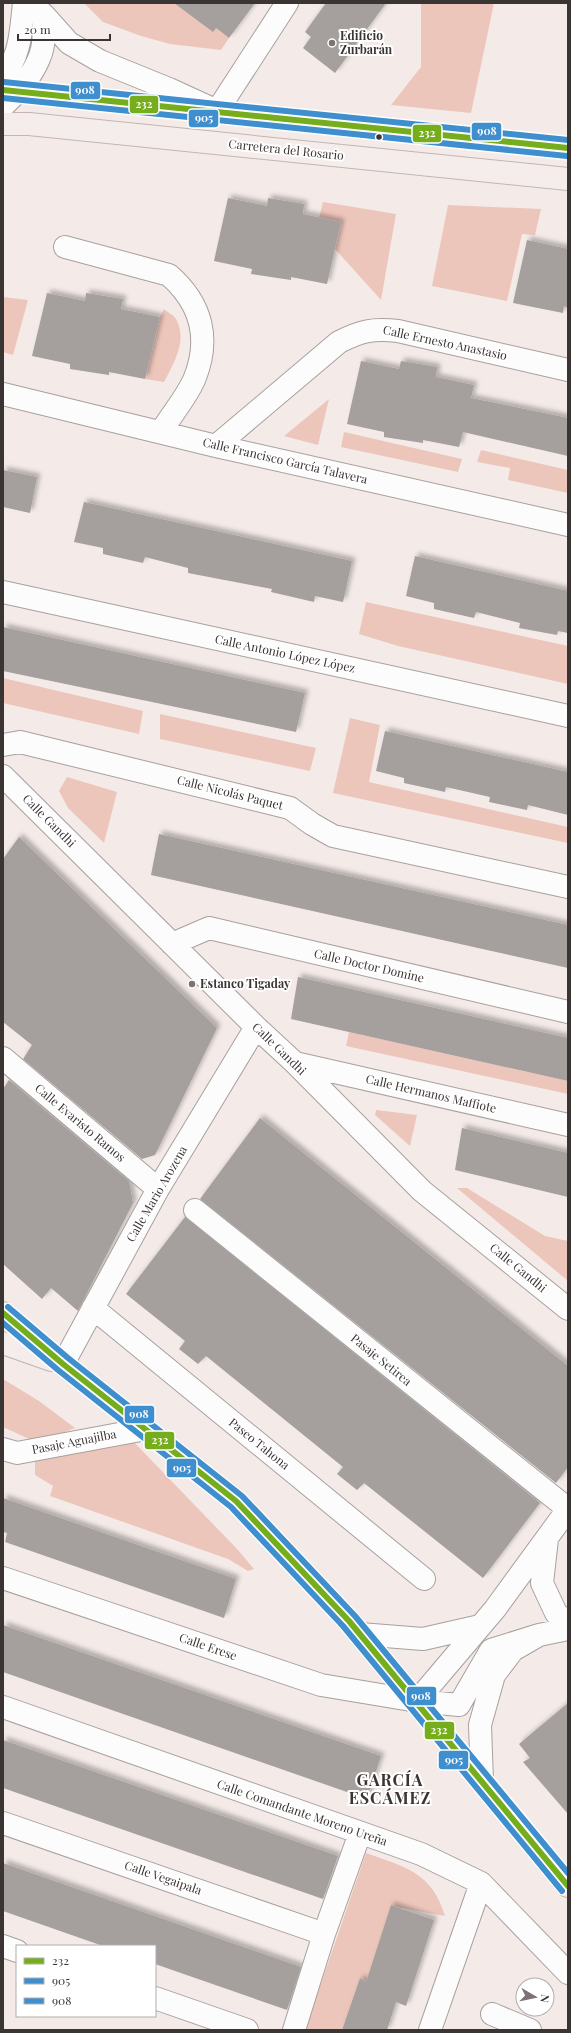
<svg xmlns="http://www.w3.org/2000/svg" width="571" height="2033" font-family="'Playfair Display',serif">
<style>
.green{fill:#edc6bb}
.building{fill:#a59f9d;filter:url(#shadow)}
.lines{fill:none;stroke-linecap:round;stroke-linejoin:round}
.minor-casing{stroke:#a7a09e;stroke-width:24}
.major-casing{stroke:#c4b5b0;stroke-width:24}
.minor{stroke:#fdfcfc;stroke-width:22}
.major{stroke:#f5edeb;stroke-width:22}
.bus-1-casing{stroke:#fff;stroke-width:9}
.bus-2-casing{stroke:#fff;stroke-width:9}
.bus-3-casing{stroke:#fff;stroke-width:9}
.bus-1{stroke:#75ad1c;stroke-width:6}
.bus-2{stroke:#3f8fcf;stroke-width:6}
.bus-3{stroke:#3f8fcf;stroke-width:6}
.poi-dot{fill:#7b7472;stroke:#fff;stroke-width:1.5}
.bus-dot{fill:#3a3432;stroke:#fff;stroke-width:1.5}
.labels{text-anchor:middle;stroke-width:4;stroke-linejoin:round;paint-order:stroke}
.poi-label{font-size:12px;font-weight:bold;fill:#3a3432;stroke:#fff;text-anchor:start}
.street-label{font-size:12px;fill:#3a3432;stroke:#fff}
.district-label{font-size:16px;font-weight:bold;letter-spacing:1px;fill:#3a3432;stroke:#fff}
.line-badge{stroke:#fff;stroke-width:1.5}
.badge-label{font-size:11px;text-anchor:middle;font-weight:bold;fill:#fff}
</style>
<defs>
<filter id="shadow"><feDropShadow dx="3.5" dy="-3.5" stdDeviation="2" flood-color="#0004"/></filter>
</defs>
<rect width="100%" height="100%" fill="#f4ebe8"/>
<path class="green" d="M84,3H181L229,38L221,50L170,44L141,36L103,22Z
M421,3H494L471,113L391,105L421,67Z
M323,202L396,214L381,300L335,249L341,222L319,218Z
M448,205L541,209L535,235L522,234L507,301L432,286Z
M3,297L28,300L13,355L3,352Z
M164,309C167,312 174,315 176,319C188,340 174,363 164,382L145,379L160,317Z
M329,399L318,445L284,436Z
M344,432L462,459L458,472L341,447Z
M481,450L568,470V493L508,480L510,468L477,462Z
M366,602L568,646V684L398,646L359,634Z
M3,678L143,711L139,734L3,703Z
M160,714L316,748L310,771L160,739Z
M350,718L380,725L369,782L568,827V843L333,793Z
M67,777L117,792L104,843L68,808L59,791Z
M349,1032L568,1081V1094L346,1046Z
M376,1110L417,1115L410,1146L375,1115Z
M457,1188H467L545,1236L568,1241V1281Z
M3,1379L39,1401L75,1428L38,1443L3,1427Z
M130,1438L238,1550L254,1569L248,1571L228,1559L50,1496L53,1486L35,1475V1457Z
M366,1853C405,1867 432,1872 445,1916L391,1906L366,1982L360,1978L342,2030H305Z"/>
<path class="building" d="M174,3H255L229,38L216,28L213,32Z
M326,3H386L335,73L303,48L311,37L305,32Z
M228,198L267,206L268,198L304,204L303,214L341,222L327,284L291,277V280L251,274L252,269L214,261Z
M527,240L568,249V308L564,306L563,313L513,303Z
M47,293L85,301L86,293L123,299L121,309L160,317L145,379L109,372V375L70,369V364L32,356Z
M361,361L399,369L401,361L437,367L436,377L474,385L471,398L568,418V456L463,432L459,447L423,440V443L384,437V432L347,424Z
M3,470L37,477L30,513L3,507Z
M84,502L352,561L343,602L315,596L314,602L271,592L272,589L188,573V568L145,557L143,563L103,554V548L74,542Z
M415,556L568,591V633L558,631L557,635L519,628L520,623L476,612L474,618L434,609V603L406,596Z
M3,627L305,693L296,732L3,671Z
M385,731L568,772V815L528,805L527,810L489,802L490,797L446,787L445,792L404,783V778L376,771Z
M159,834L568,925V968L151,875Z
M19,837L217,1028L155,1155L142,1159L23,1059L32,1045L3,1022V859Z
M298,977L568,1038V1081L291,1019Z
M9,1080L129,1181L133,1203L78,1311L51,1288L42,1299L3,1264V1089Z
M260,1118L568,1366V1467L556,1483L200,1199Z
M462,1128L568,1153V1197L455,1170Z
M185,1217L540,1503L483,1578L364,1483L357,1490L337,1474L343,1467L206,1356L198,1364L179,1349L185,1341L126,1294Z
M3,1498L236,1579L224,1618L5,1542L7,1533L3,1532Z
M3,1625L381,1756L367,1799L3,1672Z
M568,1703V1814L523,1762L530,1758L519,1744Z
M3,1740L338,1856L323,1899L3,1788Z
M3,1863L301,1967L287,2010L155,1964V1946H103L3,1911Z
M391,1905L434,1920L406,2006L396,2002L387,2030H342L360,1978L366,1982Z"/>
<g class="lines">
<g class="minor-casing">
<path id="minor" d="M44,15L69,43L100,61L169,89L217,111L287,3
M3,75C21,57 21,28 24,3
M3,106C18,92 33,75 40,56C45,44 44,28 44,15L30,3
M65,247L169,275C202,304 211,339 194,380C186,398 171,415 161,432
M3,394L216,446L568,525
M216,446L339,342C361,331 373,328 398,331L568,370
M3,592L568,716
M3,745L20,742L290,808L312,824L333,836L568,887
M3,776L256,1027L295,1063L422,1191L568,1309
M172,944L209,928L568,1012
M3,1058L158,1189
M295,1063L568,1125
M195,1210L568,1509
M93,1308L424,1579
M63,1364L158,1189L256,1027
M3,1449L17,1453L146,1429
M547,1539L542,1583L556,1613L568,1623
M3,1578L321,1685L417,1701L459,1705L491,1650L539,1635
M360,1634L423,1639L480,1626
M417,1701L495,1609L568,1509
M3,1707L421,1854L481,1883L568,1973
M482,1782L480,1725L494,1675L513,1650L539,1635L568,1629
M3,1823L324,1934
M3,1946L17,1951
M155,1998L247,2030
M492,2014L530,2030
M294,2030L324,1934L360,1833
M430,2030L481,1883"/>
</g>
<g class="major-casing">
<path id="major" d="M3,90L568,148
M3,124H29L568,179
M3,1313L63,1364L236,1501L349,1621L568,1886
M3,1343L51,1360"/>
</g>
<use href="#minor" class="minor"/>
<use href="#major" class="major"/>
<g class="bus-1-casing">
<path id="bus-1" d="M3,90L568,148
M3,1313L63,1364L236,1501L349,1621L568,1886"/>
</g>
<g class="bus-2-casing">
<path id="bus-2" d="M3,98L567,156
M3,1323L58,1370L231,1507L343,1626L562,1891"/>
</g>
<g class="bus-3-casing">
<path id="bus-3" d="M4,82L568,140
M8,1307L68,1358L242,1496L355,1616L568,1873"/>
</g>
<use href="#bus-1" class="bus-1"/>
<use href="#bus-2" class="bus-2"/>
<use href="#bus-3" class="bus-3"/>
</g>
<g class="poi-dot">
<circle cx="332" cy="43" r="4"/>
<circle cx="192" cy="984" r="4"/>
</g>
<circle class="bus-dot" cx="379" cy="137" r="3.5"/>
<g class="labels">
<g class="poi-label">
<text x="340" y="40">Edificio<tspan x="340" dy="14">Zurbarán</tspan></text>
<text x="200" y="988">Estanco Tigaday</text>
</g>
<g class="street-label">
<text transform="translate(286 150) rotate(6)" y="4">Carretera del Rosario</text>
<text transform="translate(445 343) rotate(12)" y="4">Calle Ernesto Anastasio</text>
<text transform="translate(285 461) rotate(13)" y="4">Calle Francisco García Talavera</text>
<text transform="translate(285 654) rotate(12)" y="4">Calle Antonio López López</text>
<text transform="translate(230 793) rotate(14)" y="4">Calle Nicolás Paquet</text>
<text transform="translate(49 821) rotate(45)" y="4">Calle Gandhi</text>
<text transform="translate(369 966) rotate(13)" y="4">Calle Doctor Domine</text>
<text transform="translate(279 1049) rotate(44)" y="4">Calle Gandhi</text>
<text transform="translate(431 1094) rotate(13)" y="4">Calle Hermanos Maffiote</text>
<text transform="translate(80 1123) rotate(40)" y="4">Calle Evaristo Ramos</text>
<text transform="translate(157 1194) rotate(-60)" y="4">Calle Mario Arozena</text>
<text transform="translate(518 1268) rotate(39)" y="4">Calle Gandhi</text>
<text transform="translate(381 1360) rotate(39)" y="4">Pasaje Setirea</text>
<text transform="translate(74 1442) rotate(-11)" y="4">Pasaje Aguajilba</text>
<text transform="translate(259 1444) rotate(39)" y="4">Paseo Tahona</text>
<text transform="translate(208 1647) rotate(19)" y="4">Calle Erese</text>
<text transform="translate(302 1813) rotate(19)" y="4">Calle Comandante Moreno Ureña</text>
<text transform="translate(163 1878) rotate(19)" y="4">Calle Vegaipala</text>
</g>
<g class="district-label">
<text x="390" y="1786">GARCÍA<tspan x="390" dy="18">ESCÁMEZ</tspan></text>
</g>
</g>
<g class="line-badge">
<rect x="70" y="81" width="31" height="19" rx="4" fill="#3f8fcf"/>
<rect x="129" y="95" width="30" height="19" rx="4" fill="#75ad1c"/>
<rect x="188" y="109" width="31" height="19" rx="4" fill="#3f8fcf"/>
<rect x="471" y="122" width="31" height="19" rx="4" fill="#3f8fcf"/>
<rect x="412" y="124" width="30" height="19" rx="4" fill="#75ad1c"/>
<rect x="124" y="1405" width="31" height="19" rx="4" fill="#3f8fcf"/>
<rect x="144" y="1431" width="31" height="19" rx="4" fill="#75ad1c"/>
<rect x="166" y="1458" width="31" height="20" rx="4" fill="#3f8fcf"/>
<rect x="406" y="1686" width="31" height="20" rx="4" fill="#3f8fcf"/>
<rect x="424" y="1721" width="31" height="19" rx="4" fill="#75ad1c"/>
<rect x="438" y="1750" width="31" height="20" rx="4" fill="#3f8fcf"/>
</g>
<g class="badge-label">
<text x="85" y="94">908</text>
<text x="144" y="108">232</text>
<text x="204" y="122">905</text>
<text x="487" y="135">908</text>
<text x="427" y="137">232</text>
<text x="139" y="1418">908</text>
<text x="160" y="1444">232</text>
<text x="182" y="1472">905</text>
<text x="421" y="1700">908</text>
<text x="439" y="1734">232</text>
<text x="454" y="1764">905</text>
</g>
<rect width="571" height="2033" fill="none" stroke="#3a3432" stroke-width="8"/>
<rect x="16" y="1945" width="140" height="72" fill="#ffffff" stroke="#b0aead"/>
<rect x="24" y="1958" width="20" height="6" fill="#75ad1c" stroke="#b0aead"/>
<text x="52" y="1965" font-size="12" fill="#3a3432">232</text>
<rect x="24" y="1978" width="20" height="6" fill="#3f8fcf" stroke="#b0aead"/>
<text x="52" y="1985" font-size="12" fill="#3a3432">905</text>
<rect x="24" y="1998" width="20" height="6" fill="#3f8fcf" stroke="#b0aead"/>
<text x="52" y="2005" font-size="12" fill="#3a3432">908</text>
<g transform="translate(535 1997) rotate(99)"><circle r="19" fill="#ffffff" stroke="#b0aead"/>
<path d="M0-3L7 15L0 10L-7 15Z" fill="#7b7472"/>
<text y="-6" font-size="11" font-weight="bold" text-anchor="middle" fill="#3a3432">N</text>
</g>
<path d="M18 34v6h92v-6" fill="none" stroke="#3a3432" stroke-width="2"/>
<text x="24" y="34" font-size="12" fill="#3a3432" stroke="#ffffff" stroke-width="3" paint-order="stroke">20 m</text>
</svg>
